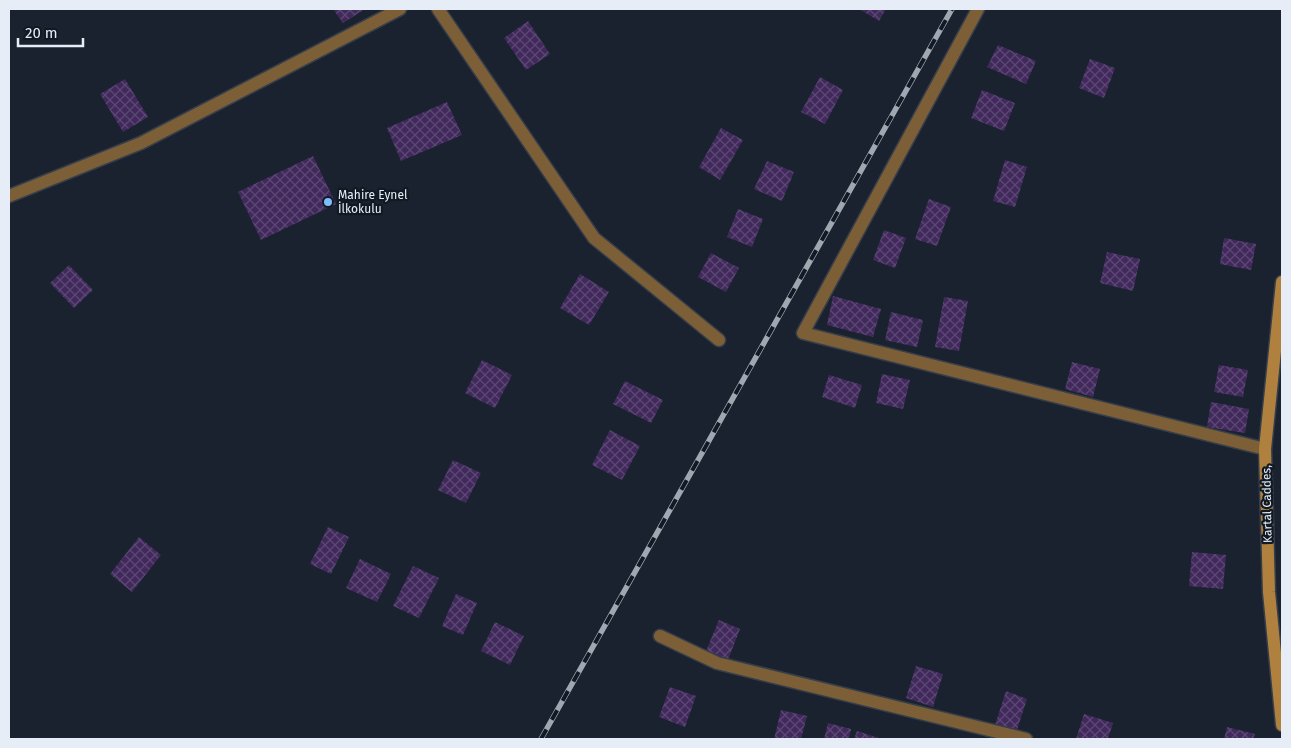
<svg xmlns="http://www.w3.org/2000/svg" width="1291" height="748" font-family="'Fira Sans',sans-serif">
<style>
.building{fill:url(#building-cross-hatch)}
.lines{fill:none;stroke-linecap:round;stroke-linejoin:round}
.street-casing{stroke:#363e4a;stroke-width:15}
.secondary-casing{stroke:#363e4a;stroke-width:15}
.street{stroke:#7c5f37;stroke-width:12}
.secondary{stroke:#b0813e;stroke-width:12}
.rail-casing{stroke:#9fa7b1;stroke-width:5.5}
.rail{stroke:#101924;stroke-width:4;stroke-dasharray:11;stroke-linecap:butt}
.poi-dot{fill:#7fbdfa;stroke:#101924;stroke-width:2}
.labels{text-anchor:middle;stroke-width:4.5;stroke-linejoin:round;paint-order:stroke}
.poi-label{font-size:12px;fill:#e6edf6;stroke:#101924;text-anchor:start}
.street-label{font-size:12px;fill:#e6edf6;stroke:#101924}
</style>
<defs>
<pattern id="building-cross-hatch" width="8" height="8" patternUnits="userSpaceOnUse" patternTransform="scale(1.25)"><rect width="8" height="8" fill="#41295c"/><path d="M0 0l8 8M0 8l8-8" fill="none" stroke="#5c4874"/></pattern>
</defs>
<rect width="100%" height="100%" fill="#19222e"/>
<path class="building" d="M333,9H365L343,23Z
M859,9H886L879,21Z
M528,21L550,54L526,70L504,38Z
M998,45L1036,61L1026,84L987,67Z
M1090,59L1115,68L1104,98L1079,88Z
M820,77L843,90L825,124L801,112Z
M125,79L148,117L123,132L100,94Z
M982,90L1015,103L1004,131L971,118Z
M447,102L462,135L401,161L387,128Z
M721,128L743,140L720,180L699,167Z
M313,156L336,204L261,240L238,192Z
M1005,160L1027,167L1015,207L993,201Z
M767,161L794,172L782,201L754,189Z
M929,199L951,207L937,246L915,239Z
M738,209L763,219L752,247L727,237Z
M884,230L906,238L895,268L873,260Z
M1224,238L1256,244L1251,270L1220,264Z
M1107,252L1140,259L1133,291L1100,283Z
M711,253L739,268L726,292L698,277Z
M69,265L93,290L74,308L50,283Z
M580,274L609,292L589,325L560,308Z
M833,296L881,309L873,337L827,325Z
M944,297L968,301L959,351L935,347Z
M891,312L923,320L917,347L885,340Z
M482,360L512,375L495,408L465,393Z
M1072,362L1100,369L1093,397L1065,389Z
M1219,365L1248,370L1243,397L1214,392Z
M882,374L910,380L903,409L876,403Z
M829,375L862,385L855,408L822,397Z
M625,381L663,400L651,423L613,404Z
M1211,402L1249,409L1245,433L1207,427Z
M610,430L640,446L622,480L592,465Z
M453,460L481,473L466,503L438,490Z
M328,527L349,537L331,574L310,564Z
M139,537L161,555L132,592L110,574Z
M1192,552L1226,555L1223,589L1189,586Z
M360,559L391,574L377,602L346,588Z
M413,566L439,578L419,618L393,606Z
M456,594L477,603L463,635L442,626Z
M719,620L740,629L728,660L706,651Z
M495,622L524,636L510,665L481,651Z
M916,666L943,674L933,707L906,698Z
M670,687L696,696L685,727L659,717Z
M1006,691L1027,699L1015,736L994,728Z
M781,710L807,716L801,739H774Z
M1084,714L1113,723L1108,739H1076Z
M828,723L851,729L849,739H824Z
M1227,727L1255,734L1253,739H1224Z
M857,731L882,739H854Z"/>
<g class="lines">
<g class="street-casing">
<path id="street" d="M438,9L594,238L719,340
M978,9L803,333L1265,449
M9,196L141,143L400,9
M660,636L717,663L1026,739"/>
</g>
<g class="secondary-casing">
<path id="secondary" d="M1282,282L1265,449L1269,592L1282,725"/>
</g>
<use href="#street" class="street"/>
<use href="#secondary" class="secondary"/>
<g class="rail-casing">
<path id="rail" d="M541,739L952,9"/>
</g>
<use href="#rail" class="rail"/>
</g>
<circle class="poi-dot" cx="328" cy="202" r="5"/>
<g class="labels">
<g class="poi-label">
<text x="338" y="199">Mahire Eynel<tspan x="338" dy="14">İlkokulu</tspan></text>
</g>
<g class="street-label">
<text transform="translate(1267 504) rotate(-91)" y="4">Kartal Caddes,</text>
</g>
</g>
<rect width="1291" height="748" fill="none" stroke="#e6edf6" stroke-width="20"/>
<path d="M18 38v8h65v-8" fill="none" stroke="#e6edf6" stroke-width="2.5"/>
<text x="25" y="38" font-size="15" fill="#e6edf6" stroke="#101924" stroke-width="4" paint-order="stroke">20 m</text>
</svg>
